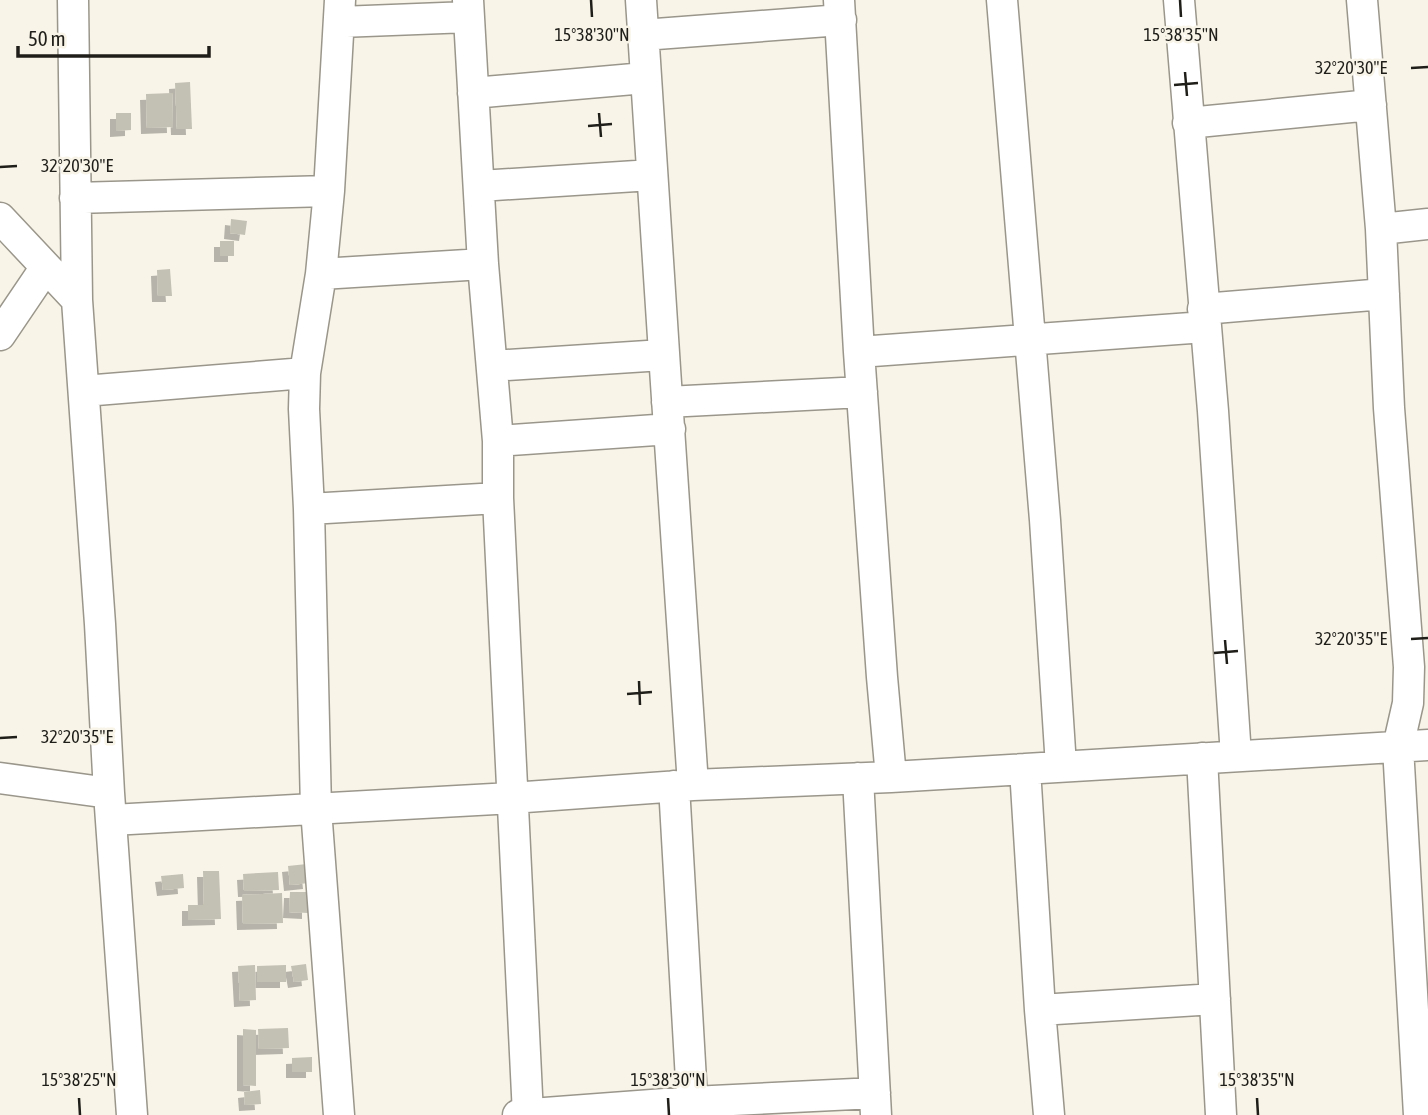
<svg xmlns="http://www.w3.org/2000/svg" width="1428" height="1115" font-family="'Asap Condensed',sans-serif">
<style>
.building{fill:#c3c0b4;filter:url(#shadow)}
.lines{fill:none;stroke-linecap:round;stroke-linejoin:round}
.minor-casing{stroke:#9a968b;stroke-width:33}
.minor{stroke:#fff;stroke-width:30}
.ticks{fill:none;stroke:#1f1e19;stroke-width:2.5}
.ticks-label{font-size:18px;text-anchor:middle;fill:#1f1e19;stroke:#f8f4e8;stroke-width:5;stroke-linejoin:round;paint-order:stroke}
</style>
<defs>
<filter id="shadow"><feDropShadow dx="-6" dy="6" stdDeviation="0" flood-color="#0004"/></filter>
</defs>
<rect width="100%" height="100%" fill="#f8f4e8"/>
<path class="building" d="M190,82L192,129H177L175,83Z
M172,93L173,127L147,128L146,94Z
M116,113H131V130L116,131Z
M231,219L247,221L245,235L230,233Z
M220,241H234V256H220Z
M170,269L172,296H158L157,270Z
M307,864L309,883L290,885L288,866Z
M203,871H219L221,919L188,920V905H204Z
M278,872L279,890L244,891L243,874Z
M183,874L184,888L163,890L161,876Z
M290,892H308V913L289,912Z
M282,893L283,923L243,924L242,895Z
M306,964L308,980L294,982L291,966Z
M255,965L256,1000L240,1001L238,966Z
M286,965V982H257V966Z
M288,1028L289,1048L259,1049L258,1029Z
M243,1029L256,1030V1086L243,1085Z
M312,1057V1072H292V1058Z
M260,1090L261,1104L245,1105L244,1092Z"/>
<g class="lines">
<g class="minor-casing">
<path id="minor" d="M73,0L77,300
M468,0L483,264L498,441V498L528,1115
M641,0C657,262 676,523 693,785
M839,0L859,352L882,677L891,777
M1002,0L1045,520L1061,766
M1179,0L1213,411L1236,756
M1362,0L1381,229L1389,408L1409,667L1408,703L1398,747L1419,1115
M340,22L469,17
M643,35L841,20
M473,93L645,78
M1188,123L1371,105
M480,186L652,175
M75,198L329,191
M0,218L77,300L100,624L109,793
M1381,229L1428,224
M321,274L483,264
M1203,309L1384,294
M0,335L46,267
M859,352L1205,327
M492,366L663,355
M84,391L305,373
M667,402L862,392
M498,441L670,429
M309,509L498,498
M1202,758L1221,1115
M1025,769L1040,1010L1049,1115
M0,778L109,793L132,1115
M858,778L876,1115
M674,786L693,1115
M112,820L512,798L693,785L891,777L1428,745
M1040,1010L1215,999
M339,1115L316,809L309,509L304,409L305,373L321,274L329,191L340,0
M518,1115L692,1102L875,1093"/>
</g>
<use href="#minor" class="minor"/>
</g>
<path class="ticks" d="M591,0L592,17M1180,0L1181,17M1411,68L1428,67M1185,72L1187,96M1174,85L1198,83M599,113L601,137M588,126L612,124M0,167L17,166M1411,639L1428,638M1225,640L1227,664M1214,653L1238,651M639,681L640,705M627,694L652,692M0,738L17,737M79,1098L80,1115M668,1098L669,1115M1257,1098L1258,1115"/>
<g class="ticks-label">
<text x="592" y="41">15°38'30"N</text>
<text x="1181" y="41">15°38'35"N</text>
<text x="1351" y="74">32°20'30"E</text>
<text x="77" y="172">32°20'30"E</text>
<text x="1351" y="645">32°20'35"E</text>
<text x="77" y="743">32°20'35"E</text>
<text x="79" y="1086">15°38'25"N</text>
<text x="668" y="1086">15°38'30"N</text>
<text x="1257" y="1086">15°38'35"N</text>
</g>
<path d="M18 46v10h191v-10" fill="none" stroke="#1f1e19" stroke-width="3.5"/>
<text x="28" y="46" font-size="21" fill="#1f1e19" stroke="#f8f4e8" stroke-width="5" paint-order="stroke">50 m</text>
</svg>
